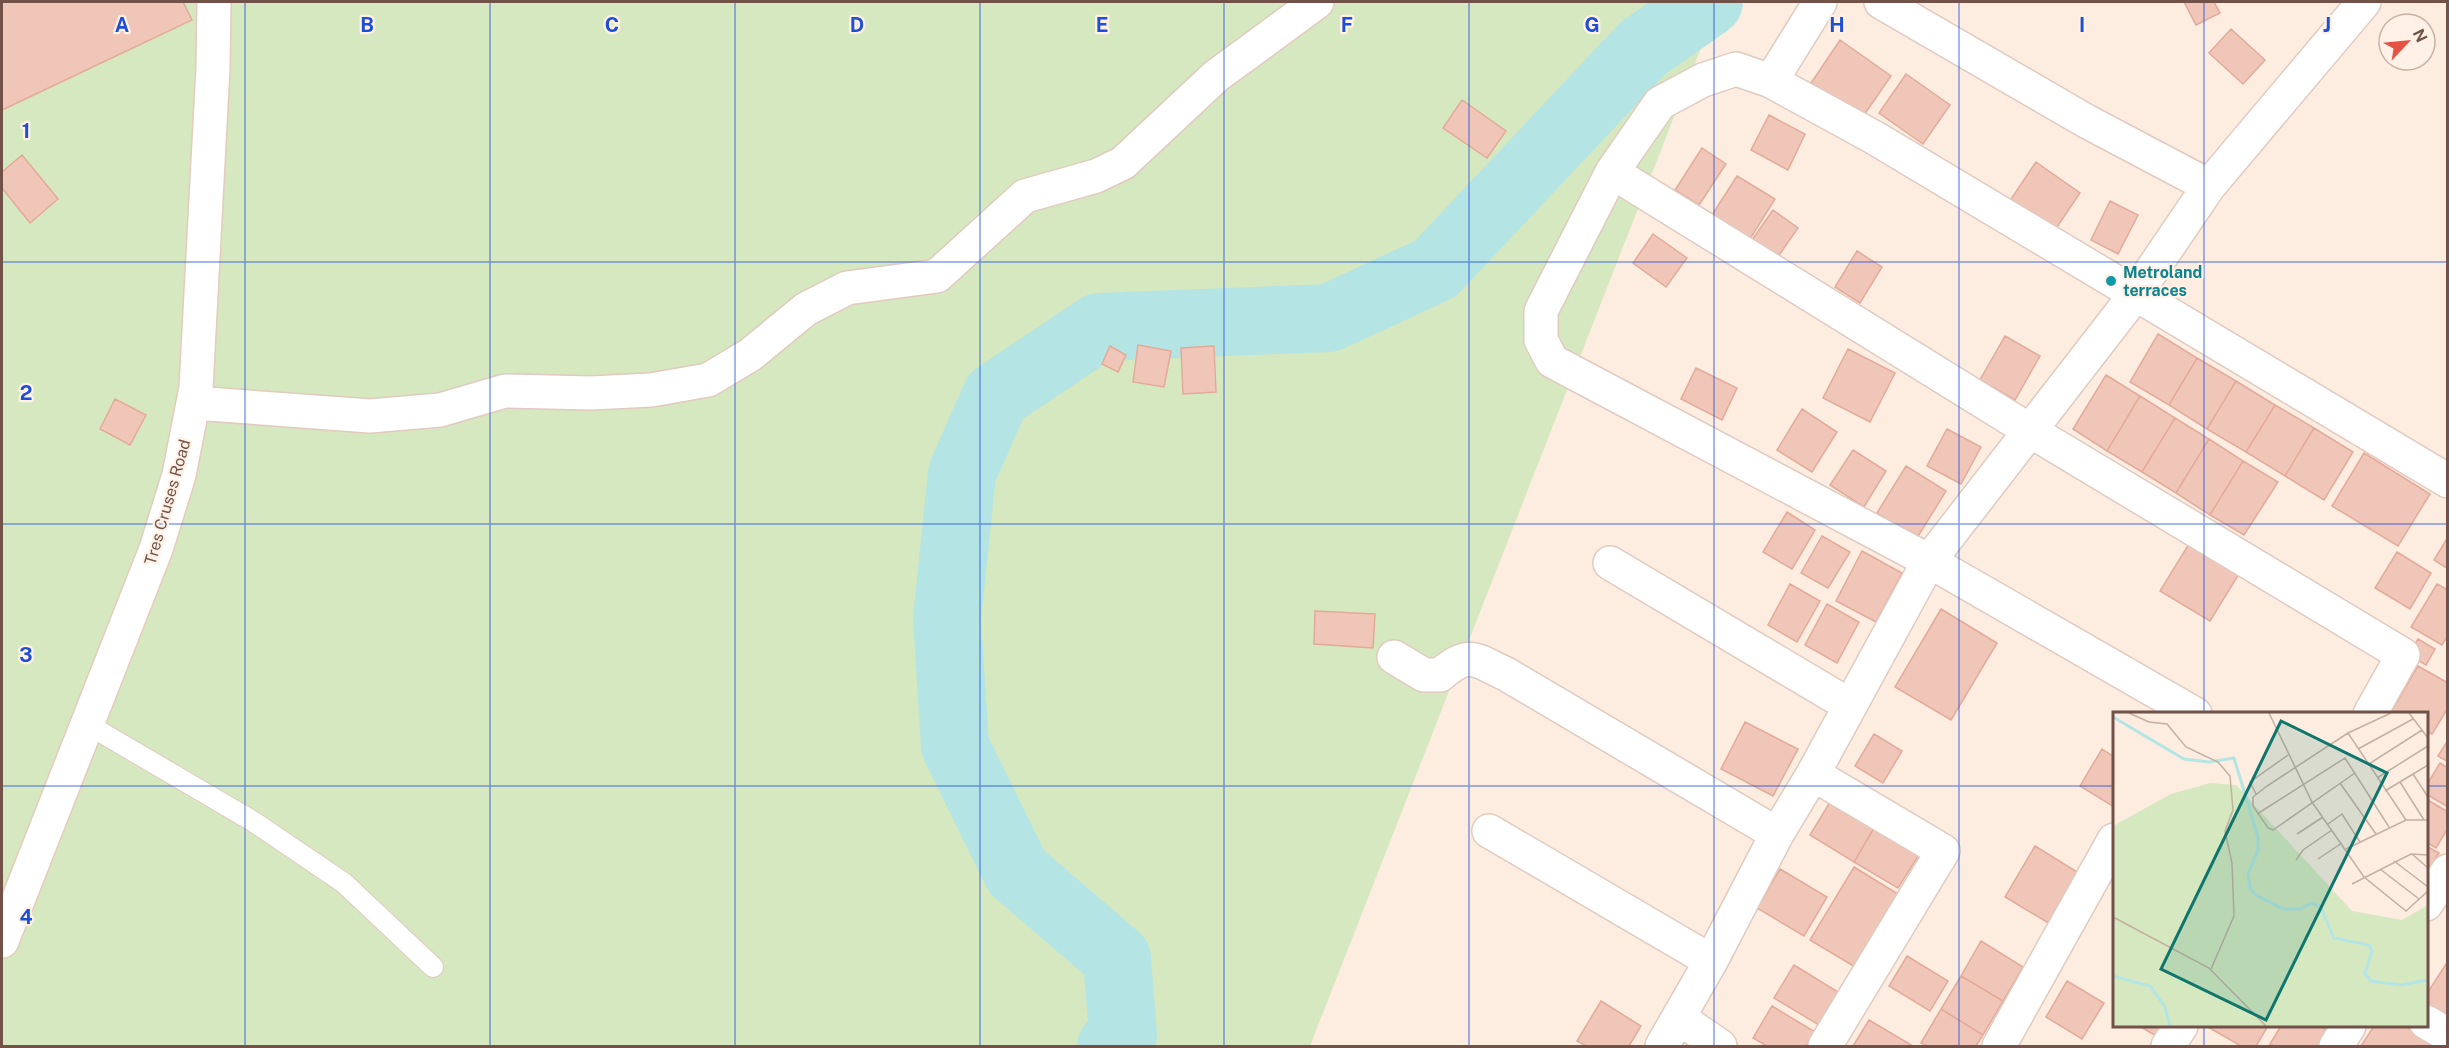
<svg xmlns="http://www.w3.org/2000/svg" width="2449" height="1048" font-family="'Public Sans',sans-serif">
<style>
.green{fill:#d6e8bf}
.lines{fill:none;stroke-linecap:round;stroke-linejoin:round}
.river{stroke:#b5e4e4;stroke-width:68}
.building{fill:#f0c6b8;stroke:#e3aa99;stroke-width:1.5}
.service-casing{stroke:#e1cabf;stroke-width:22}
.minor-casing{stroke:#e1cabf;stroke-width:36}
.secondary-casing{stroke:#e6cabc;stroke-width:36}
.service{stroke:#fff;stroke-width:20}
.minor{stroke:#fff;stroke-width:33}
.secondary{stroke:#fff;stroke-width:33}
.grid{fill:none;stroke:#1d4ed8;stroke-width:1.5;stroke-opacity:0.55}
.culture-dot{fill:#0f9aa8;stroke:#fff1e5;stroke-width:2}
.labels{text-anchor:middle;stroke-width:4.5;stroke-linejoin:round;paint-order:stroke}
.culture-label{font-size:16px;font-weight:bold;fill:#0d838f;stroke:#fff1e5;text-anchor:start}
.street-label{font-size:16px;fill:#715148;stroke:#fff1e5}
.inset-river{fill:none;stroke:#b5e4e4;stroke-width:3}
.inset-road{fill:none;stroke:#c4afa3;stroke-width:1.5}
.view{fill:#0f766e;fill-opacity:0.15;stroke:#0f766e;stroke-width:3}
.inset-edge{fill:none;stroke:#715148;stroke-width:3}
.grid-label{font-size:20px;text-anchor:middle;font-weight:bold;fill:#1d4ed8;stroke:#fff1e5;stroke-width:4.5;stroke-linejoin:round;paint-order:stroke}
</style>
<rect width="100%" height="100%" fill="#fcede0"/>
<path class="green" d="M2,2H1719L1310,1046H2Z"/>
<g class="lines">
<path class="river" d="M1111,1046L1123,1035L1117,958L1017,872L955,746L947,619L962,473L996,396L1099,327L1329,318L1435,269L1643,48L1709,2"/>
</g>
<path class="building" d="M2,2H183L192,20L2,110Z
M2184,2H2214L2220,13L2196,25Z
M2231,29L2265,60L2243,84L2209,53Z
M1840,40L1891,76L1862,118L1811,83Z
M1906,74L1950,105L1923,144L1879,113Z
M1462,100L1506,131L1487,158L1443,128Z
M1769,115L1805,134L1788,170L1751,150Z
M1702,148L1726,164L1699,205L1675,190Z
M22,155L58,199L30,223L2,188V172Z
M2036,162L2080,193L2053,233L2009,202Z
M1737,176L1775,199L1750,239L1712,215Z
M2110,201L2138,215L2118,254L2091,240Z
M1773,210L1798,228L1777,258L1752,240Z
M1653,234L1687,258L1666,287L1633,263Z
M1857,251L1882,267L1860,303L1835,287Z
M2158,334L2197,358L2169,405L2130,382Z
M2005,336L2040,356L2015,400L1980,380Z
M1138,345L1171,351L1164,387L1133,382Z
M1110,346L1126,355L1118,372L1102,364Z
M1214,346L1216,392L1183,394L1181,348Z
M1848,349L1895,373L1870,422L1823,398Z
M2197,358L2236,381L2207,429L2169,405Z
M1696,368L1737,388L1722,420L1681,399Z
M2106,375L2140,396L2107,451L2073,429Z
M2236,381L2275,405L2246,452L2207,429Z
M2140,396L2175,418L2142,472L2107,451Z
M115,399L146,415L130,445L100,429Z
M2275,405L2314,428L2285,476L2246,452Z
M1802,409L1837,432L1812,472L1777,450Z
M2175,418L2209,439L2176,493L2142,472Z
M2314,428L2353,452L2324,500L2285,476Z
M1947,429L1981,447L1961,484L1927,466Z
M2209,439L2243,461L2210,515L2176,493Z
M1853,450L1886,471L1864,507L1830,485Z
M2364,453L2430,494L2398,546L2332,506Z
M2243,461L2278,482L2244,535L2210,515Z
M1906,466L1946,491L1917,538L1877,513Z
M1787,512L1815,530L1792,569L1763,552Z
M1822,536L1850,552L1828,588L1801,573Z
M2448,537V569L2434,560Z
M2192,539L2242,569L2210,621L2160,591Z
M1862,551L1902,573L1876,622L1836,601Z
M2397,552L2431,573L2410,609L2375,588Z
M1790,584L1820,601L1797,642L1768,625Z
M2437,584L2448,590V635L2442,645L2411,627Z
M1827,604L1859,622L1837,663L1805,645Z
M1941,609L1997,643L1951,720L1895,687Z
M1315,611L1375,614L1373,648L1314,644Z
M2418,639L2435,649L2426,665L2408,655Z
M2418,666L2448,683V708L2432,734L2426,731V714H2398L2392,710Z
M1745,722L1798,749L1773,796L1721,769Z
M1874,734L1902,751L1883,783L1855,766Z
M2448,740V762L2438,756Z
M2102,749L2114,757V807L2080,786Z
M2440,763L2448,768V807L2426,794V786Z
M1833,797L1877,823L1854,862L1810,835Z
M2426,799L2448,812V828L2436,848L2426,842Z
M1877,823L1922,850L1898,888L1854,862Z
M2035,846L2082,875L2052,925L2005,897Z
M2426,846L2439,853L2426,874Z
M1854,867L1898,894L1855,967L1810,940Z
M1780,869L1827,897L1804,936L1757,908Z
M1981,941L2023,967L2003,1001L1961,976Z
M1907,956L1948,981L1930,1011L1889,986Z
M2448,961V1024L2426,1011V995Z
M1794,965L1838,992L1819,1025L1774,998Z
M1961,976L2003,1001L1983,1035L1941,1009Z
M2067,981L2104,1003L2082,1039L2046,1017Z
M1601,1001L1641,1026L1629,1046H1586L1577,1041Z
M1772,1006L1815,1032L1806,1046H1767L1753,1038Z
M1941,1009L1983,1035L1976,1046H1927L1921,1043Z
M1869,1020L1913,1046H1853Z
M2139,1026H2165L2158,1037Z
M2206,1026H2268L2256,1046H2241Z
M2281,1026H2320L2333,1034L2326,1046H2274L2270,1044Z
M2374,1026H2405L2432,1043L2430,1046H2361Z"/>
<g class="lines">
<g class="service-casing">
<path id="service" d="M87,724L254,822L344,883L433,967"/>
</g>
<g class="minor-casing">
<path id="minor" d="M1881,2L2086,121L2209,186
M1771,81L1820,2
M1612,172L2029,430L2403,655L2370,714
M194,403L370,416L440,410L505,391L591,393L651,390L708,380L750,355L806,309L847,288L937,276L1025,196L1096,176L1123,163L1216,76L1317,2
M1610,563L1849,705
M1394,657L1424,675H1440C1470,650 1473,659 1506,674L1777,834
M2195,714L1929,561L1552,361L1541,340V311L1612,172L1660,103L1703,80L1736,69L1771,81L1875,138L2448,481
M1813,774L1943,851L1825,1046
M1489,831L1711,961
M2426,904L2448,871
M1679,1018L1720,1046
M2426,1022L2448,1035
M1662,1046L1711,961L1777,834L1813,774L1929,561L2135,295L2209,186L2364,2
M1999,1046L2114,840
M2168,1046L2181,1026
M2336,1046L2349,1026"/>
</g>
<g class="secondary-casing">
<path id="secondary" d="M2,941L156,549L179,475L196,388L213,68L214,2"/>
</g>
<use href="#service" class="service"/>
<use href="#minor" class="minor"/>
<use href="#secondary" class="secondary"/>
</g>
<path class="grid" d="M245,2V1046M490,2V1046M735,2V1046M980,2V1046M1224,2V1046M1469,2V1046M1714,2V1046M1959,2V1046M2204,2V714M2,262H2448M2,524H2448M2,786H2114M2426,786H2448M2204,1026V1046"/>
<circle class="culture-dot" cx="2111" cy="281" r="6"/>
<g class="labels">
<g class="culture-label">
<text x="2123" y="278">Metroland<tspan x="2123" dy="18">terraces</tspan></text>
</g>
<g class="street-label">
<text transform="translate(167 502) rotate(-74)" y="6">Tres Cruses Road</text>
</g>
</g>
<g transform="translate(2113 712)">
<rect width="315" height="315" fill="#fcede0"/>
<path d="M97,71L123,73L239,199L289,208L315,193V314H0V114L58,82Z" fill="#d6e8bf"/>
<path class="inset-river" d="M0,5L71,47L96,50L121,46L145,125V138L135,162L137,176L143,183L170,197H186L199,191L207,194L221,226L256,233L259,239L252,262L258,269L288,273L315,268M0,264L37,274L52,295L57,314"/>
<path class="inset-road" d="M16,1L36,10L54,12L73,35L105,50L117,64L120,98L112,119L119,151L121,204L98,257M156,1L199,90L251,165L293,199L315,179M296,1L315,26M235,21L293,108M245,37L300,7M256,52L309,18M242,61L160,118L155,116L140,94V85L154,74L235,21L278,1M300,62L315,85M264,66L315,34M287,70L311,108M227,71L263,122M272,79L315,53M143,82L137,70L175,43M144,102L232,46L276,115M215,112L229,102L247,130M184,122L210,105M233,137L293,108H315M299,142L315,156M205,147L229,131M183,148L190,138L219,118M281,149L315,175M267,157L306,187M239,172L298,142L315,143M0,205L96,256L153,314"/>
<path class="view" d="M168,9L274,61L153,308L48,257Z"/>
<rect width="315" height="315" class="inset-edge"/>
</g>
<g class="grid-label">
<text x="122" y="32">A</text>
<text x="367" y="32">B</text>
<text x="612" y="32">C</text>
<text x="857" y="32">D</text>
<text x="1102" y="32">E</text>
<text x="1347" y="32">F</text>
<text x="1592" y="32">G</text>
<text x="1837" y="32">H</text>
<text x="2082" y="32">I</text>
<text x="2327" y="32">J</text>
<text x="26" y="138">1</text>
<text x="26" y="400">2</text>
<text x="26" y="662">3</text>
<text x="26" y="924">4</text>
</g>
<rect width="2449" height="1048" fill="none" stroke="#715148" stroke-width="6"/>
<g transform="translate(2407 42) rotate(64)"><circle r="28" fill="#fff1e5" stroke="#c6b1a6" stroke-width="1.5"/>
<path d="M0-4.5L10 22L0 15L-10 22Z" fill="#e45246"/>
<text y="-9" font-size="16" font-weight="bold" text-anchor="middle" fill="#715148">N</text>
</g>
</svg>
